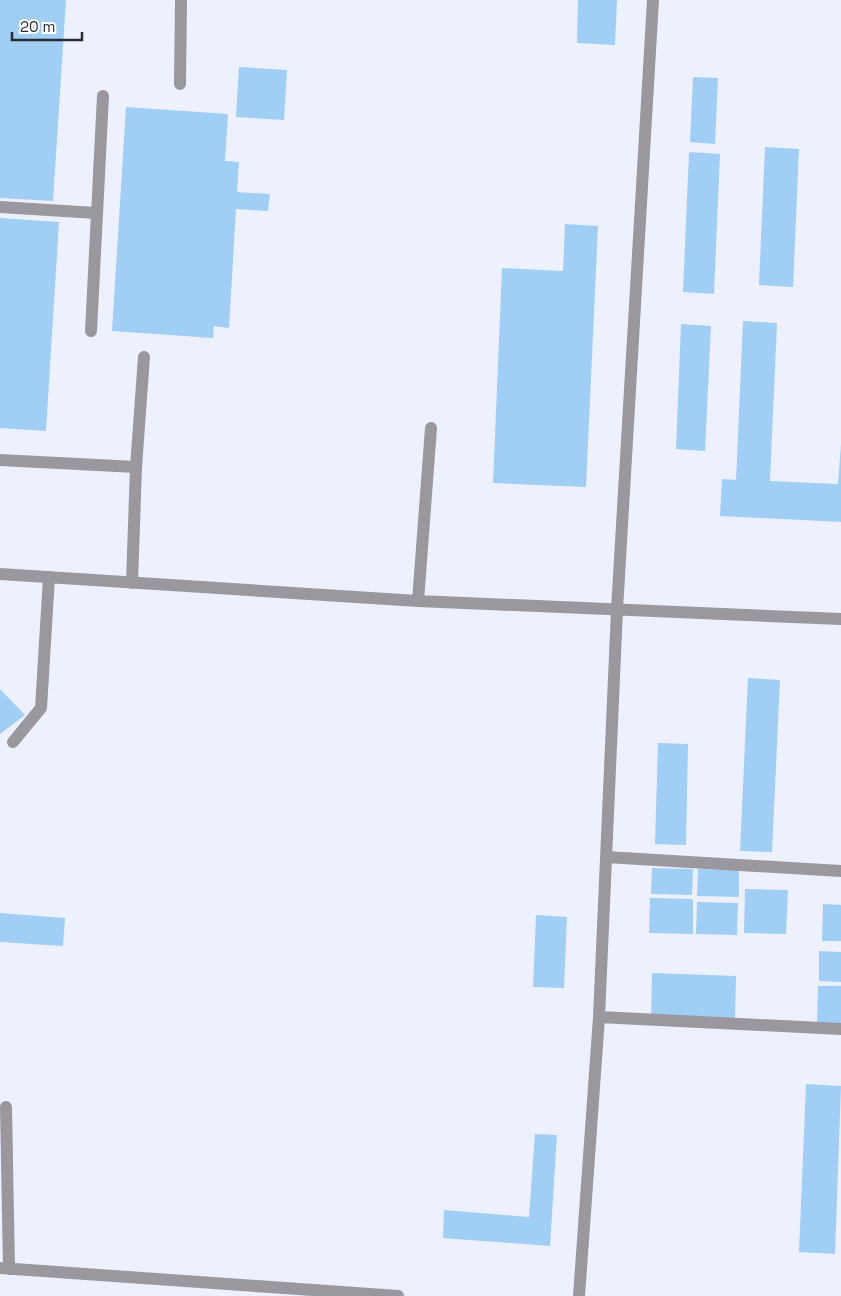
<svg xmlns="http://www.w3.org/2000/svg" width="841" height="1296" font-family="'Space Grotesk',sans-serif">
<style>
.building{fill:#a1cef4}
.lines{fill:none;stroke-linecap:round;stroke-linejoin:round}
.minor{stroke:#9a979f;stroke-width:12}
</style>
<rect width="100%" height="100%" fill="#edf1fd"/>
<path class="building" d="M0,0H66L53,201L0,198Z
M578,0H617L615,45L577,43Z
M239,67L287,70L284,120L236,117Z
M693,77L718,78L715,144L690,142Z
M126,107L228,114L225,161L239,162L237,192L270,194L268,211L236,209L229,328L214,326L213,338L112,331Z
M765,147L799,149L793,287L759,285Z
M689,152L720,154L714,294L683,292Z
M0,218L59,222L46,431L0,428Z
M565,224L598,226L586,487L493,483L502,268L563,271Z
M743,321L777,323L770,481L838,484L841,444V522L720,516L722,479L736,480Z
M681,324L711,326L705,451L676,449Z
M748,678L780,680L772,852L740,851Z
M0,689L25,715L0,734Z
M658,743L688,744L686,845L655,844Z
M652,868L693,869L692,895L651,894Z
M698,869L739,870V897L697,896Z
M745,889L788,890L786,934L744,933Z
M650,898L693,899V934L649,933Z
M697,902L738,903L737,935L696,934Z
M823,904L841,905V941H822Z
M0,913L65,918L63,946L0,942Z
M536,915L567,917L564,988L533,987Z
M819,951L841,952V982L819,981Z
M652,973L736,976L735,1020L651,1018Z
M818,986H841V1024L817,1023Z
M806,1084L841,1086L835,1254L799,1252Z
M535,1134L557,1135L550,1246L443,1238L444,1210L529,1217Z"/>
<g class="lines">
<path class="minor" d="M180,84L181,0
M0,207L96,213
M91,331L103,96
M0,460L136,467
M0,574L418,601L841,619
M132,583L136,467L144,357
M418,601L431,428
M13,742L41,708L49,577
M606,857L841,871
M599,1017L841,1029
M6,1107L9,1269
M0,1268L398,1296
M579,1296L599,1017L617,610L653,0"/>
</g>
<path d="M12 32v8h70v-8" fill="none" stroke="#292b32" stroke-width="2.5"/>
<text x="20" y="32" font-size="15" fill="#292b32" stroke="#ffffff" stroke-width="4" paint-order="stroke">20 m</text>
</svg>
